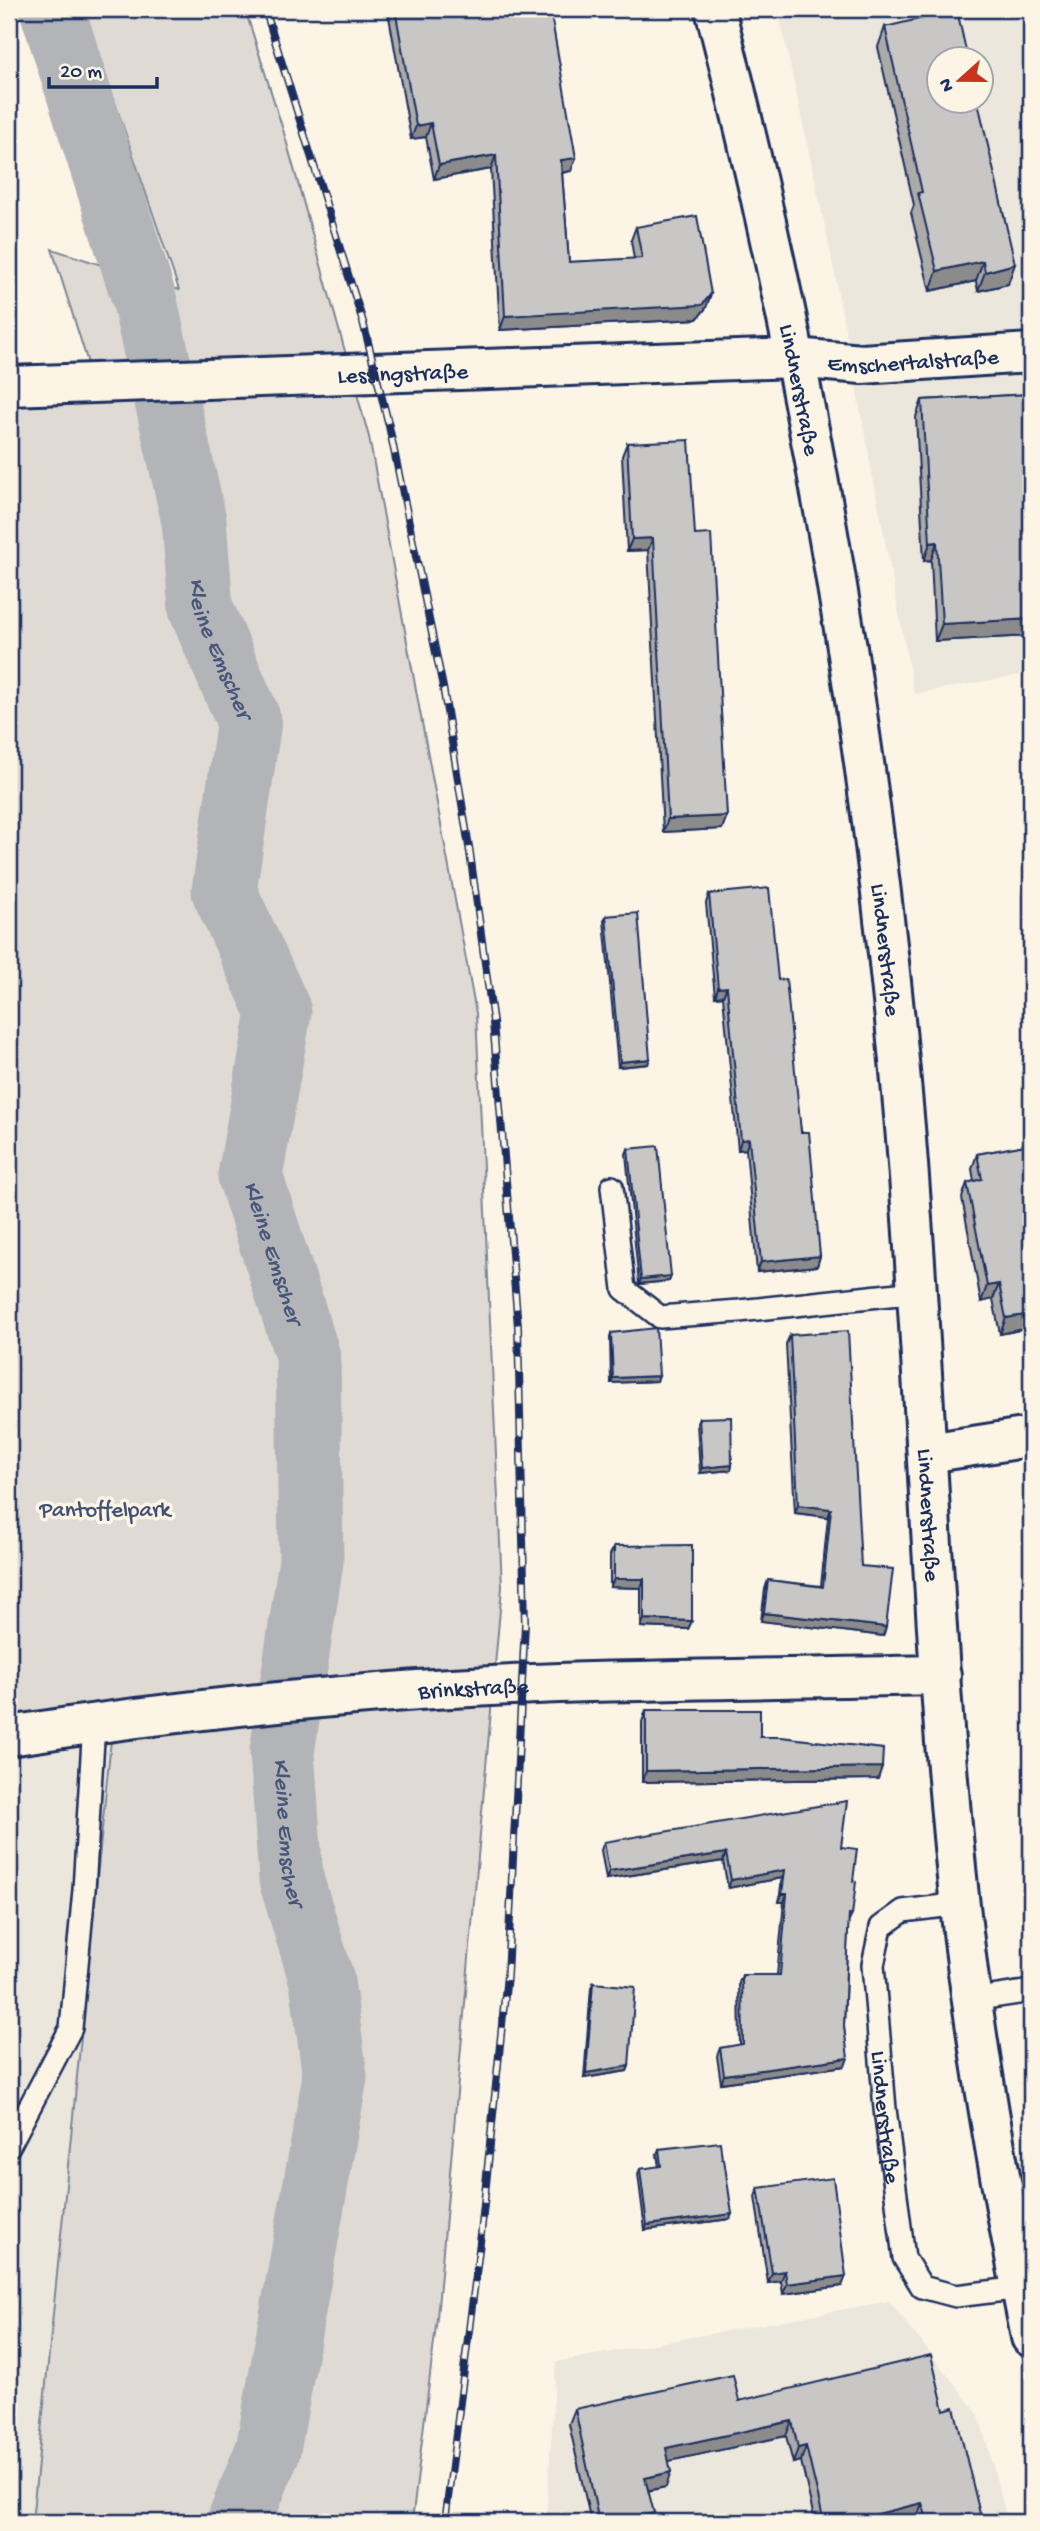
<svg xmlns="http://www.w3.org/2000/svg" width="1040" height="2531" font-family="'Gochi Hand',sans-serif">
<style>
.built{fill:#ece7dc;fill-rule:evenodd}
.green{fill:#dfdbd4;stroke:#7d8599;stroke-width:2}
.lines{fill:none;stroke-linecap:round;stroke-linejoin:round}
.river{stroke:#b2b4b8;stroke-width:65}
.lane-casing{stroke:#1b2f5e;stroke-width:26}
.street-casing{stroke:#1b2f5e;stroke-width:44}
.secondary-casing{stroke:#1b2f5e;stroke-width:44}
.lane{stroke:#fcf5e5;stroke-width:21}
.street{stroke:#fcf5e5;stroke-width:38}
.secondary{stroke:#fcf5e5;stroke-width:38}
.rail-casing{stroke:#1b2f5e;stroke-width:8}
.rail{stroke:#fcf5e5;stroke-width:5;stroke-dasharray:16;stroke-linecap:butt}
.wall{fill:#acabaa;stroke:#1b2f5e;stroke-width:2}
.shaded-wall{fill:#8c8b8b;stroke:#1b2f5e;stroke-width:2}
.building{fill:#c8c7c6;stroke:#1b2f5e;stroke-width:2}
.labels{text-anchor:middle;stroke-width:7;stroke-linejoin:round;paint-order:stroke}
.street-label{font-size:23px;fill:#1b2f5e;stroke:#fcf5e5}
.park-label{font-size:23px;fill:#425176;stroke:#fcf5e5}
.water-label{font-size:24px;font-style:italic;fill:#485779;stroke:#fcf5e5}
</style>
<rect width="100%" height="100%" fill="#fcf5e5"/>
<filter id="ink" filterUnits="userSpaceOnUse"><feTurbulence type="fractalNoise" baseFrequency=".0143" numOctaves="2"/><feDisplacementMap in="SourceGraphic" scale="14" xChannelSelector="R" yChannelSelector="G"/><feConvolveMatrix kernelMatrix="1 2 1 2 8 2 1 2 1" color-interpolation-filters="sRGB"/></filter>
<g filter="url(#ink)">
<path class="built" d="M778,9H1031V673L914,694L831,255ZM939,60H981V102H939Z
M112,1730L32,2522H9V1745Z
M889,2301L979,2415L1008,2522H546L556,2362Z"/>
<path class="green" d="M83,9H245L284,133L369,437L476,1013L502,1587L437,2318L412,2522H32L112,1730L9,1724V394L98,388L88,363L52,249L179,290Z"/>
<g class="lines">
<path class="river" id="s1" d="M52,9L144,298L194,521L201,609L249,721L224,891L279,1012L250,1176L308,1357L311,1561L282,1752L291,1879L322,1981L335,2077L268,2450L239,2522"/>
<g class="lane-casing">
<g id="lane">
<path d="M612,1187L624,1289L660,1317L739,1311L917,1292"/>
<path id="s2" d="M960,1904L903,1911L881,1927L873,1965L885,2109L904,2258L922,2287L956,2296L1021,2288"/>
<path d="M972,2000L1031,1991"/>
<path d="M9,2146L71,2028L84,1890L94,1723"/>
</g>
</g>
<g class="street-casing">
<g id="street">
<path id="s3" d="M9,386L795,358L862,364L1031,353"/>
<path d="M928,1453L1031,1437"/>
<path id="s4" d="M9,1736C144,1715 281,1700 418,1690C592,1679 766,1679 941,1675"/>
</g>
</g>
<g class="secondary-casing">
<g id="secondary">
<path id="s5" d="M715,9C809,375 873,751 905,1127C927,1386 932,1647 960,1906C976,2050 1002,2195 1031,2337"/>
</g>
</g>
<use href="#lane" class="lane"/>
<use href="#street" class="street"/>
<use href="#secondary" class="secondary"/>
<g class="rail-casing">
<path id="rail" d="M265,9L363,322L389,426L443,687L470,853L493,1022L518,1327L525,1624L507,1975L481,2234L445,2522"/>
</g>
<use href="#rail" class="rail"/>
</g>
<path class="wall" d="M391,9H550L571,171L562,173L569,262L634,259L631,240L636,227L706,308L697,319L500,330L491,169L434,179L426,137L411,139L389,17Z
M885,27L1008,284L978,291L976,281L930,291L911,213L914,205L878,47Z
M1031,394V636L935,641L931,560L924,561L916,417L922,400Z
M627,443L695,535L722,829L663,832L648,550L627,551L622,456Z
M709,894L778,980L820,1256L817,1266L757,1272L746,1149L738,1150L723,996L715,997L706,903Z
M606,916L648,1064L618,1067L604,921Z
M1031,1144V1338L1029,1328L1000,1334L993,1299L981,1302L962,1198L967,1183L974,1181L972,1169L977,1154Z
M628,1149L671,1276L669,1281L639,1284L626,1154Z
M611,1333L659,1376L657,1381L611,1383L610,1338Z
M790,1335L861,1566L886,1627L883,1636L761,1621L765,1589L768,1580L821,1586L828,1517L795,1513L786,1344Z
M699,1418L732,1465L731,1470L700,1473L697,1423Z
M614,1546L692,1621L688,1629L641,1627V1588L610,1587V1555Z
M646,1710L760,1737L878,1779L642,1782V1722Z
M604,1842L841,1847L853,1881L852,1915L848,1923L844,2026L845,2066L721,2083L717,2056L720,2048L740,2045L739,1983L742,1975H777L784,1902H779L782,1878L728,1888L723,1861L606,1879L601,1850Z
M593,1983L629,2066L627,2071L584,2078L591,1988Z
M659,2149L730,2219L645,2230L638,2174L640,2169L659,2167L657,2154Z
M758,2188L842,2286L783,2294L781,2281L768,2283L755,2197Z
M739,2401L944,2410L982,2522H918L917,2518L900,2522H815L801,2461L793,2463L786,2436L668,2461L666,2487L648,2491L650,2522H591L569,2424L575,2409Z"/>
<path class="shaded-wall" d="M431,123L426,137L411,139L416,126Z
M496,155L491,169L434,179L439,165Z
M576,158L571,171L556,174L561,160Z
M983,261L976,281L930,291L937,271Z
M1015,264L1008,284L978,291L985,272Z
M711,294L706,308L697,319L500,330L505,316Z
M653,538L648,550L627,551L632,539Z
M937,542L931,560L924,561L930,543Z
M1031,619V636L935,641L942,624Z
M727,816L722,829L663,832L668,819Z
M727,987L723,996L715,997L718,988Z
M650,1059L648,1064L618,1067L620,1062Z
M749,1139L746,1149L738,1150L741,1140Z
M820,1256L817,1266L757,1272L761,1262Z
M671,1276L669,1281L639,1284L641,1279Z
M999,1284L993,1299L981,1302L987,1286Z
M1031,1314V1323L1029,1328L1000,1334L1006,1318Z
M659,1376L657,1381L611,1383L613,1378Z
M732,1465L731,1470L700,1473L702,1468Z
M798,1505L831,1509L828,1517L795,1513Z
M614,1579H644L641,1588L610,1587Z
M764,1613L886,1627L883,1636L761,1621Z
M644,1619L692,1621L688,1629L641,1627Z
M882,1767L878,1779L642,1782L646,1771Z
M726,1853L723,1861L606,1879L609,1871Z
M785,1870L782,1878L728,1888L731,1880Z
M782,1894H787L784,1902H779Z
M848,2058L845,2066L721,2083L724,2075Z
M629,2066L627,2071L584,2078L586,2073Z
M732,2214L730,2219L645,2230L647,2225Z
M785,2271L781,2281L768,2283L772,2273Z
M846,2276L842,2286L783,2294L787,2284Z
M792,2421L786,2436L660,2463L666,2448Z
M806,2446L801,2461L793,2463L798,2448Z
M671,2472L666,2487L640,2492L645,2478Z
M922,2503L917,2518L900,2522H845Z
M654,2513L650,2522H616Z"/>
<path class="building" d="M395,9H550L576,158L561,160L569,262L642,258L636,227L697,216L711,294L702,305L505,316L496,155L439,165L431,123L416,126Z
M957,10L968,60H939V102H978L1015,264L985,272L983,261L937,271L918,193L922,192L885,27Z
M1031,394V619L942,624L937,542L930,543L922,400Z
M689,440L695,535L711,534L727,816L668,819L653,538L632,539L627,443Z
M769,888L778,980L786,979L801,1132H809L820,1256L761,1262L749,1139L741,1140L727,987L718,988L709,894Z
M638,913L650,1059L620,1062L606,916Z
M1031,1144V1314L1006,1318L999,1284L987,1286L967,1183L982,1179L977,1154Z
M658,1146L671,1276L641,1279L628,1149Z
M656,1328L659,1376L613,1378L611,1333Z
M848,1331L861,1566L893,1569L886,1627L764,1613L768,1580L823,1587L831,1509L798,1505L790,1335Z
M731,1417L732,1465L702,1468L699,1418Z
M692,1545V1621L644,1619V1579H614V1546Z
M646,1710H760V1737H781L883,1749L882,1767L646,1771Z
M847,1801L841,1847L857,1849L853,1881L856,1882L852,1915L849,1914L846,1970L844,2026L848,2058L724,2075L720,2048L743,2044L742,1975H780L787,1894H782L785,1870L731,1880L726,1853L609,1871L604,1842Z
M593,1983L635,1987L629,2066L586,2073Z
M720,2142L722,2159H724L732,2214L647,2225L640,2169L661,2166L659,2149Z
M833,2178L846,2276L787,2284L785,2271L772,2273L758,2188Z
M931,2355L944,2410L954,2407L982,2522H928L922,2503L845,2522H824L806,2446L798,2448L792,2421L666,2448L671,2472L645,2478L654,2513L616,2522H599L575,2409L733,2375L739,2401Z"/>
</g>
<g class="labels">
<g class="street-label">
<text dy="8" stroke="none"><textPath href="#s3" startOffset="905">Emschertalstraße</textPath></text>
<text dy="8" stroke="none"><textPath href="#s3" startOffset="394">Lessingstraße</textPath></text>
<text dy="8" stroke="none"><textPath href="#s5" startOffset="390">Lindnerstraße</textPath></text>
<text dy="8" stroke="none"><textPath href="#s5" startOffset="957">Lindnerstraße</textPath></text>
<text dy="8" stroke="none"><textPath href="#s5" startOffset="1524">Lindnerstraße</textPath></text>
<text dy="8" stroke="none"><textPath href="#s4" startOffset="467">Brinkstraße</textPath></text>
<text dy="8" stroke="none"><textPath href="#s2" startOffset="276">Lindnerstraße</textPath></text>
</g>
<g class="park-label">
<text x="105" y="1516">Pantoffelpark</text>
</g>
<g class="water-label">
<text dy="8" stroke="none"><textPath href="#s1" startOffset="663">Kleine Emscher</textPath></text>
<text dy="8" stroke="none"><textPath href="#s1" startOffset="1293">Kleine Emscher</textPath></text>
<text dy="8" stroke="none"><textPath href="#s1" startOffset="1881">Kleine Emscher</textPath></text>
</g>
</g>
<rect width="1040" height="2531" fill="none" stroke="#fcf5e5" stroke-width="35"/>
<rect x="18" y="18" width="1005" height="2496" fill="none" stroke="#1b2f5e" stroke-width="2.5" filter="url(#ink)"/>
<g transform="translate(960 80) rotate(249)"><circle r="33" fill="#fcf5e5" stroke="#a2a6af" stroke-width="2"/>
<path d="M0-5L12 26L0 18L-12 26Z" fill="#c8321e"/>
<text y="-10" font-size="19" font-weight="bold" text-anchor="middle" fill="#1b2f5e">N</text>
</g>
<path d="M49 77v10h108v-10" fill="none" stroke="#1b2f5e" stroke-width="3.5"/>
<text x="60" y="77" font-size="21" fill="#1b2f5e" stroke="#fcf5e5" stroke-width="5" paint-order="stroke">20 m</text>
</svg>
